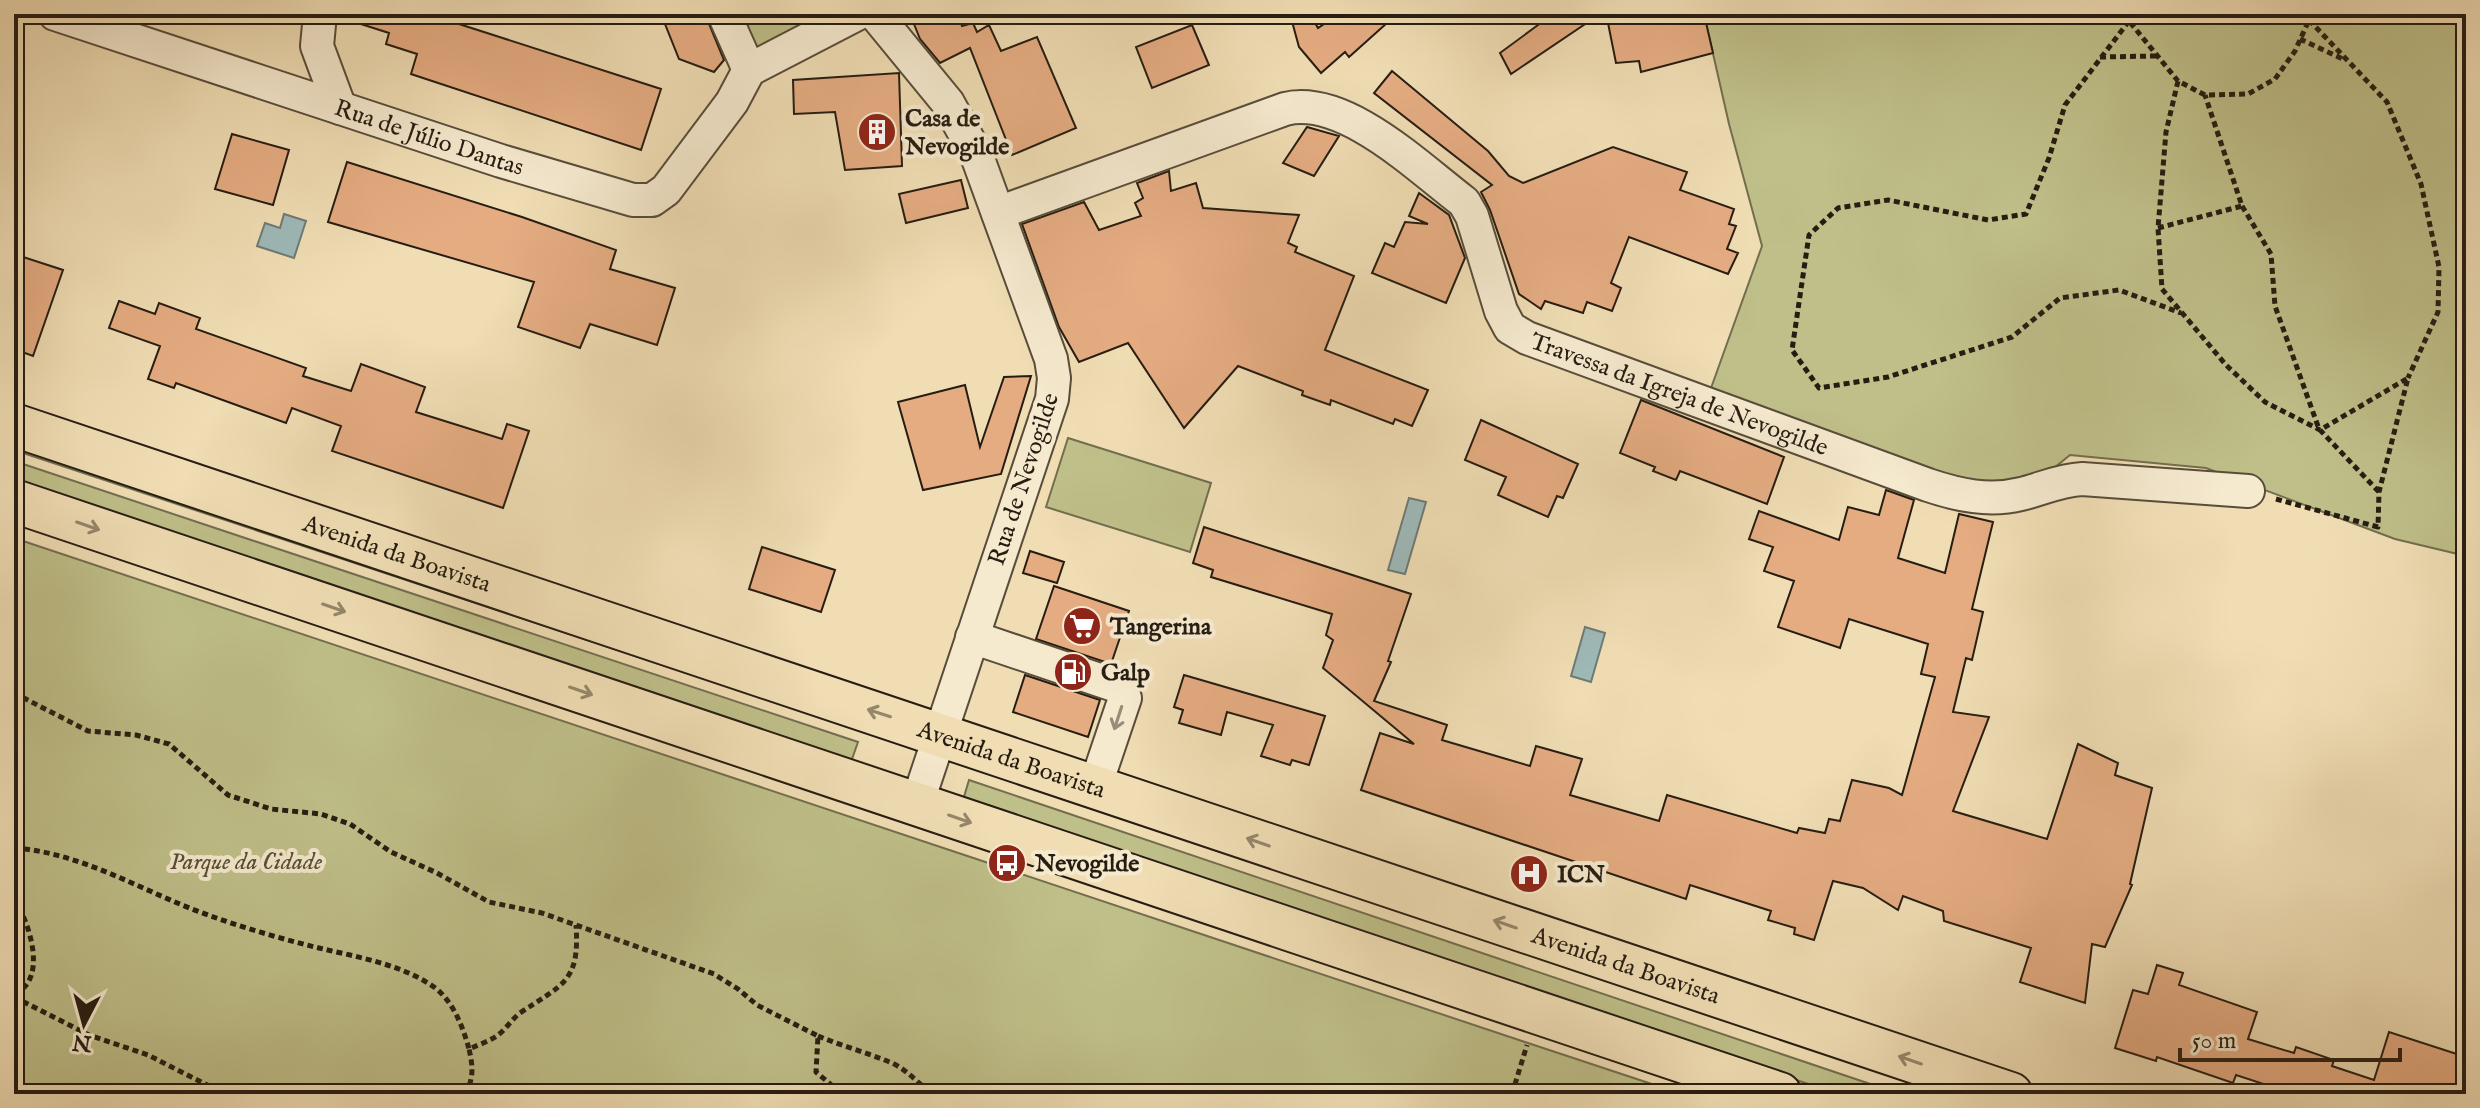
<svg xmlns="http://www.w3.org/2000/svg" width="2480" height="1108" font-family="'IM FELL English',serif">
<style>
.green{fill:#bfbf89;stroke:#726e4e;stroke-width:2}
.water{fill:#9eb9b8;stroke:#6e7b76;stroke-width:2}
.building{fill:#e5ac82;stroke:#261d12;stroke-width:2}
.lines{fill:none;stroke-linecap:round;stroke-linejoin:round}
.minor-casing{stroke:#584d3a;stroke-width:36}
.major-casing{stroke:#261d12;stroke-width:46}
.path{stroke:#261d12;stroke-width:5;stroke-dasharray:6 4;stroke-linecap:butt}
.minor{stroke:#f5e9ce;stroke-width:32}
.major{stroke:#f0ddb4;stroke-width:42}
.oneway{stroke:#95876b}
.oneway2{stroke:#988d79}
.labels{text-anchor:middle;stroke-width:8;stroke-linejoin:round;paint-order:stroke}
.poi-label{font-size:24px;font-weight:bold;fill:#261d12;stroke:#f5e9ce;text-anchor:start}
.street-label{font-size:24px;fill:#261d12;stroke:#f5e9ce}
.park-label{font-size:24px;font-style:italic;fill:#544e36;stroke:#f5e9ce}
</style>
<rect width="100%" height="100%" fill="#f0ddb4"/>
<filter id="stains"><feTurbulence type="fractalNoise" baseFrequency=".0025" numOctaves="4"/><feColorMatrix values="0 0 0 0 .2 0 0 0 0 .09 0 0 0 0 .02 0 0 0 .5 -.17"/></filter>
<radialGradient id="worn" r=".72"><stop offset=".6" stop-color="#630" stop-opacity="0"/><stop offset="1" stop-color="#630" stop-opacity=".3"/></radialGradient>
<path class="green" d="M734,14H845L755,59Z
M1704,14H2466V556L2395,539L2206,468L2070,455L2049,472L1994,491L1706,402L1762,246L1729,124Z
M1068,438L1211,483L1190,552L1046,507Z
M14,444L863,726L861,731L14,450Z
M14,461L858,742L851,762L14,483Z
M14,538L1528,1043L1682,1094H14Z
M969,780L1900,1094H1838L963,800Z"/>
<path class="water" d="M284,214L306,221L294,258L257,246L265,223L280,228Z
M1409,498L1426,502L1405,574L1388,570Z
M1585,627L1605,633L1591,682L1571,676Z"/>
<path class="building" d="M345,14H459L456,23L661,89L641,150L411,74L417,54L386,44L389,33L345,19Z
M661,14H705L724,60L714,72L679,59Z
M910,14H958L962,26L973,23L977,32L989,25L1001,51L1037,37L1076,128L1012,155L970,48L940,63L920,39Z
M1290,14H1310L1318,28L1339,14H1397L1349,57L1345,52L1321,73L1299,47Z
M1553,14H1600L1511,74L1500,53Z
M1623,14H1704L1713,53L1641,72L1639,61L1616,63L1607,18Z
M1192,25L1209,65L1152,88L1136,47Z
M1392,71L1488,151L1509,176L1523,183L1613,147L1687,172L1680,190L1734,209L1729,224L1736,226L1727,249L1738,253L1728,274L1629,237L1611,283L1621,288L1612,311L1587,302L1583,313L1545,301L1541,309L1519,294L1490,210L1481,192L1492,185L1374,93Z
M899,73L902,166L845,170L835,112L794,114L793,80Z
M1307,127L1339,136L1314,176L1283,163Z
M232,134L289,150L273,205L215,189Z
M347,162L522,217L616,250L610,269L675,288L657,345L590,324L580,348L518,327L534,282L328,222Z
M1169,171L1171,191L1196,183L1203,208L1299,215L1288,243L1297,247L1295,252L1354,276L1325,350L1428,390L1412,426L1395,419L1393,424L1331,400L1330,405L1302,395L1303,391L1238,366L1184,428L1128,343L1079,362L1059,327L1022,224L1084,202L1099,230L1141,216L1135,203L1143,198L1137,183Z
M961,180L968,208L906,223L899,194Z
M1419,193L1449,215L1465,258L1446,303L1372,273L1385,243L1394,247L1405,222L1428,224L1409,216Z
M14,254L63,270L33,356L14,349Z
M119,301L155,314L159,303L200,318L196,329L306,368L303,376L351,391L361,364L425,387L416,412L502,439L507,424L529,431L503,508L332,451L341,426L292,408L286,423L176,383L174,388L148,379L160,346L109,328Z
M1031,376L1001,474L923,490L898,402L965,385L980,447L1004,377Z
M1641,400L1784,457L1767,504L1680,471L1676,480L1653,471L1655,467L1620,453Z
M1481,420L1578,464L1563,498L1557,496L1548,517L1498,495L1506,477L1465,460Z
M1886,490L1914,500L1898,558L1945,573L1959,514L1993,522L1972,609L1983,612L1972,660L1966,658L1953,712L1989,717L1953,811L2047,839L2078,744L2118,763L2115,775L2152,788L2130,884L2132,885L2105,947L2092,944L2085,1003L2020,982L2031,948L1944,921L1943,911L1903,896L1898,910L1863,888L1833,881L1814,940L1794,934L1795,928L1768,920L1771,911L1690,885L1686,899L1361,790L1380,733L1414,744L1323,668L1333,640L1326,635L1332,614L1211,577L1213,570L1193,563L1204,527L1411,594L1388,661L1391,662L1374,701L1447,725L1442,740L1530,766L1536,746L1582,759L1570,795L1659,821L1667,795L1797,833L1799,828L1825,833L1829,819L1840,821L1852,780L1889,788L1902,795L1935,677L1921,674L1928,644L1849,619L1840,648L1778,627L1794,581L1764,571L1773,547L1749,539L1759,511L1839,540L1848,507L1879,515Z
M762,547L835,570L821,612L749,589Z
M1030,551L1064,562L1057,583L1023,573Z
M1054,586L1129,611L1111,664L1036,639Z
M1025,675L1100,700L1088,737L1013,712Z
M1184,675L1325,716L1309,765L1292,760L1290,765L1261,756L1273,725L1227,712L1221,735L1179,723L1183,710L1174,707Z
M2157,965L2183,973L2179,985L2257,1012L2248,1039L2294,1053L2296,1047L2334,1060L2332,1066L2374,1080L2389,1032L2466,1057V1094H2294L2236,1075L2233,1083L2157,1057L2156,1061L2115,1048L2133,990L2148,994Z"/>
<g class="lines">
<g class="minor-casing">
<g id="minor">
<path id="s1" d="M55,14L501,161L633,200H652L666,190L732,102L749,70"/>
<path d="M320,14L317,46L340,108"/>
<path d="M724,14L749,70L857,14"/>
<path d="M875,14L948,103L977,156L1051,359L1054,378L1052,399L917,804"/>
<path id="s2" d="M998,213L1285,109C1344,94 1419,168 1464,202L1472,216L1501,311L1510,328L1527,338L1928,485C1958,495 1989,502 2021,494C2042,489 2060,480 2082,479L2248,491"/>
<path d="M972,637L1120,687L1125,698L1095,787"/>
</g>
</g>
<g class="major-casing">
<g id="major">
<path id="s3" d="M14,425L2011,1094"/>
<path d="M14,501L1780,1094"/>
</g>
</g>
<path class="path" d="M2133,14L2129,21L2178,81L2205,95L2248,94L2275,79L2295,51L2309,20L2305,14
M2309,20L2387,102L2421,184L2439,267L2438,312L2408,378
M2129,21L2065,105L2049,158L2026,214L1988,220L1888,200L1838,208L1809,235L1792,350L1819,388L1888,377L2012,337L2060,298L2119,290L2181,313
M2300,39L2343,59
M2100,57L2156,56
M2178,81L2166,132L2158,228L2162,289L2226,365L2265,402L2320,430
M2242,206L2271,254L2275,306L2319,429
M2158,228L2242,206L2205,95
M2276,499L2378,527L2379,492L2408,378L2320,430L2379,492
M14,693L88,731L136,735L169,744L228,795L271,809L321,814L350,824L391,852L437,873L489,902L542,913L714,974L738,989L757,1005L818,1036L816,1072L842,1094
M14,848C84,853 143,892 208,915C244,928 282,939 319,948C357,957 401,964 434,987C453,1001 463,1027 469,1049
M14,899C29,921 49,980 14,994
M14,997L89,1035L148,1055L225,1094
M818,1036C842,1046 868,1053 892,1063C909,1071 918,1084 933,1094
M465,1094C474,1079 473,1066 469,1049C478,1045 490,1041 498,1035C506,1029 512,1019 520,1013C563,984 580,982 576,925
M1512,1094L1527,1045"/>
<use href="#minor" class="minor"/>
<use href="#major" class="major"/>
</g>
<defs><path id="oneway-shaft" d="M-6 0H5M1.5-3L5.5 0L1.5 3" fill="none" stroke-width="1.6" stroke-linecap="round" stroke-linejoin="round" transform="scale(2)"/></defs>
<g class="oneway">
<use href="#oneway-shaft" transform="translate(88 526) rotate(19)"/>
<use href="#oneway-shaft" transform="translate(334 608) rotate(19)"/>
<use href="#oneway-shaft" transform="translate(581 691) rotate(19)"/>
<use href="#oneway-shaft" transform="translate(879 713) rotate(-162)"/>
<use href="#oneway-shaft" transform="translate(960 819) rotate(19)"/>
<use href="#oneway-shaft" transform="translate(1258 842) rotate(-161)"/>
<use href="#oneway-shaft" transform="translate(1505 924) rotate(-161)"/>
<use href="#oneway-shaft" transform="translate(1910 1060) rotate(-161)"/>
</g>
<use class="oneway2" href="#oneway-shaft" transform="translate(1118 718) rotate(108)"/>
<defs>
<g id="building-disc" transform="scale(2)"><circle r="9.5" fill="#8f2418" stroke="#f5e9ce"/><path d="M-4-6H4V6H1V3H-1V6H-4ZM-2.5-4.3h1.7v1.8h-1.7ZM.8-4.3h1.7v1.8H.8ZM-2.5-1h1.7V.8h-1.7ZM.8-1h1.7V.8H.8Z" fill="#fff"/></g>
<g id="supermarket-disc" transform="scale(2)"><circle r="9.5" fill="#8f2418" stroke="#f5e9ce"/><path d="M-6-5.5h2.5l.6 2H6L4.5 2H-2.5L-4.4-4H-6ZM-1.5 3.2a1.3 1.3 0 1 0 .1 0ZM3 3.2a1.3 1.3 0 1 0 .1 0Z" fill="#fff"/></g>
<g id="fuel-disc" transform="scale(2)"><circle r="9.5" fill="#8f2418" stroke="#f5e9ce"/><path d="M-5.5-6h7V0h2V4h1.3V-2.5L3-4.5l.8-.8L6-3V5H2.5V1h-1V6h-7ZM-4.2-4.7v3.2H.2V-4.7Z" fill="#fff"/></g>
<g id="bus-disc" transform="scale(2)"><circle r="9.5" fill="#8f2418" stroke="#f5e9ce"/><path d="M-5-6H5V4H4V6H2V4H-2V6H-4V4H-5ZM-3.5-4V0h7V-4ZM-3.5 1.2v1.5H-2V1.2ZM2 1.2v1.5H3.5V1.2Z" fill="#fff"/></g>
<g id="hospital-disc" transform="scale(2)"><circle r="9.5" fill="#8f2418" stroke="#f5e9ce"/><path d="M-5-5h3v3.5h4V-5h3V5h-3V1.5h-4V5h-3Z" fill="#fff"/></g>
</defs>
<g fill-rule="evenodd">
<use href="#building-disc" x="877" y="132"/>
<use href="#supermarket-disc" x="1082" y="626"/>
<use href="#fuel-disc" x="1073" y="672"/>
<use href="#bus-disc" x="1007" y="863"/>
<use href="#hospital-disc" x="1529" y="874"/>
</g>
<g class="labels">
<g class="poi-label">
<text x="905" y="126">Casa de<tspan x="905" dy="28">Nevogilde</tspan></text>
<text x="1110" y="634">Tangerina</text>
<text x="1101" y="680">Galp</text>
<text x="1035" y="871">Nevogilde</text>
<text x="1557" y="882">ICN</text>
</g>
<g class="street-label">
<text dy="8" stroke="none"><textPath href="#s1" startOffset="394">Rua de Júlio Dantas</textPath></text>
<text dy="8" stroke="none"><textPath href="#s2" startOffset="830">Travessa da Igreja de Nevogilde</textPath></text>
<text transform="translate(1023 479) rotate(-72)" y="8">Rua de Nevogilde</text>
<text dy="8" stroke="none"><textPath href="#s3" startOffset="404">Avenida da Boavista</textPath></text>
<text dy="8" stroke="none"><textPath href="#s3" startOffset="1052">Avenida da Boavista</textPath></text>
<text dy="8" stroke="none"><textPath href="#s3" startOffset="1700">Avenida da Boavista</textPath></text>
</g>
<g class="park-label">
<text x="246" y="869">Parque da Cidade</text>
</g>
</g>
<rect width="2480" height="1108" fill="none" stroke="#f0ddb4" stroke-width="48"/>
<rect x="16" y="16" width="2448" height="1076" fill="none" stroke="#261d12" stroke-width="4"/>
<rect x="24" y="24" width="2432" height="1060" fill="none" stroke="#261d12" stroke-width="2"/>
<g transform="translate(84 1024) rotate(186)" stroke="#f5e9ce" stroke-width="6" paint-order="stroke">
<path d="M0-6L14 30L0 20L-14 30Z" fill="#261d12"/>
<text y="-12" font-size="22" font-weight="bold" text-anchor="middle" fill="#261d12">N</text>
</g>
<path d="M2180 1048v12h220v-12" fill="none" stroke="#261d12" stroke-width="4"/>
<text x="2192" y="1048" font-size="24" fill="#261d12" stroke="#f5e9ce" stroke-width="6" paint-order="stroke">50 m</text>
<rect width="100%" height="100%" filter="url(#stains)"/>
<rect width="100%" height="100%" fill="url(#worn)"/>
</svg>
